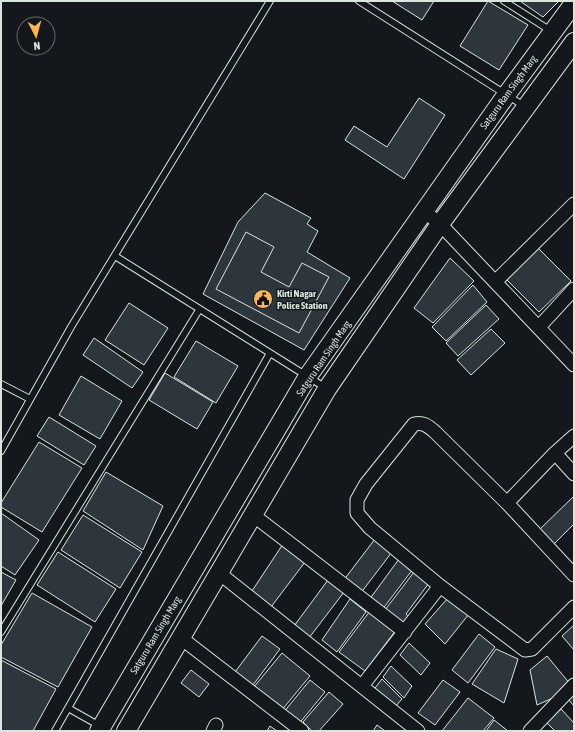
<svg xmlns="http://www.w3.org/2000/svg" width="575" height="732" font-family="'Asap Condensed',sans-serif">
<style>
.building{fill:#2c363c;stroke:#d8e6dc}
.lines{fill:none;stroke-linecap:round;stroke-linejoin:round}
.lane-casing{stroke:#d8e6dc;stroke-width:8}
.street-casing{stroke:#d8e6dc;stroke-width:15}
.secondary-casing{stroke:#d8e6dc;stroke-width:20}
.lane{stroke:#14181c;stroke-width:6}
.street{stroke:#14181c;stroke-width:13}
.secondary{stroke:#14181c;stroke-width:18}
.labels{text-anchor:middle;stroke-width:3;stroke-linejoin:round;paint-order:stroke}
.street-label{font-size:10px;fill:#d8e6dc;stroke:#14181c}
.poi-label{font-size:10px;font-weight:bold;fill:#d8e6dc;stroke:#14181c;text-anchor:start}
</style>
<rect width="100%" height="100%" fill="#14181c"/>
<path class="building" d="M392,1H434L422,20Z
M488,1L528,25L499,70L460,46Z
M520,1H559L543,17Z
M419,98L445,115L404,179L345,140L354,126L387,147Z
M265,193L311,218L307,224L318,231L307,252L350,278L304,350L203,294L238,222Z
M246,232L274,247L261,272L289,287L302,263L329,277L299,333L216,289Z
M538,248L571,281L539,312L506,279Z
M450,258L474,281L433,323L414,308Z
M473,285L487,302L446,341L432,327Z
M129,303L168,328L144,365L105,340Z
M486,305L499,319L458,356L446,343Z
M491,329L505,343L471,375L457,360Z
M94,338L143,372L132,388L83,355Z
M196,341L238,366L216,403L174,377Z
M165,373L213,402L197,429L149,400Z
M81,376L122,401L100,439L59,415Z
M49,417L96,446L84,465L37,436Z
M39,442L82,468L42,532L1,507V503Z
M106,472L163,506L143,550L83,511Z
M574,496V524L554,544L539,530Z
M1,513L39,540L15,575L1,566Z
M83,515L142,552L120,588L61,550Z
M375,539L392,552L360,594L343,581Z
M283,544L305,562L271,607L252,591Z
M58,552L116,589L95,622L37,585Z
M399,559L413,569L382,610L369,600Z
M1,572L16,580L1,606Z
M414,572L429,583L406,614L408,616L402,624L385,610Z
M328,580L344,592L309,638L294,626Z
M32,593L92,627L58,687L1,657V645Z
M448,598L469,614L445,644L425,624Z
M350,599L366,612L337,652L322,640Z
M370,611L396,630L365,671L339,652Z
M574,625V650L562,636Z
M479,634L495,647L468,683L452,670Z
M262,636L280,649L250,689L232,676Z
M409,643L430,663L421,675L400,655Z
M496,649L518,659L504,703L472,684Z
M282,653L310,676L281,711L253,688Z
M547,656L571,685L555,697L537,705L530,670Z
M1,660L56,689L33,731H1Z
M391,666L412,686L404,698L383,677Z
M191,670L209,684L199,697L181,683Z
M382,679L402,699L394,708L375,688Z
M310,680L325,692L298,725L283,713Z
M443,680L460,692L435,725L418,713Z
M329,692L343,704L319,731H312L303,722Z
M574,693V706L568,699Z
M468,698L494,718L483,731H442Z
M561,709L574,723V731H555L547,723Z
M494,720L508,731H486Z
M377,725L385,731H373Z
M270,726L277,731H267Z"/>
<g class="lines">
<g class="lane-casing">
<path id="lane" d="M359,1L524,106
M504,1L551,31
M115,256L326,388
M1,384L30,399
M1,451L71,327L270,1
M1,632L199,310
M68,708L100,726
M55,731L270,353"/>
</g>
<g class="street-casing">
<path id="street" d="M424,211L440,224L574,365
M495,282L574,204
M539,327L574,289
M555,453L574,474
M507,503L555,453L574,436
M253,515L405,632
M219,573L418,731
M440,586L525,650L532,649L574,607
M181,638L302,731
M362,686L440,586L370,528L357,513V500L366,484L414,424C424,422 428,426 435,432L507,503L574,575
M213,731L216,725
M530,731L574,685"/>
</g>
<g class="secondary-casing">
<path id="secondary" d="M99,731L308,376L507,94L574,3
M126,731L327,389L440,224L574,42"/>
</g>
<use href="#lane" class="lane"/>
<use href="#street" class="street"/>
<use href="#secondary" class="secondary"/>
</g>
<defs>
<g id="civic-disc" transform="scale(1)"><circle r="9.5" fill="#ffb74d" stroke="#14181c"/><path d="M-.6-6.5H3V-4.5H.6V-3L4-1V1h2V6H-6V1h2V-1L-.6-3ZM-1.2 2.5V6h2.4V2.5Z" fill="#111"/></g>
</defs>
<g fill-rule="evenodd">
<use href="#civic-disc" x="263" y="299"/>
</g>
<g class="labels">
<g class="street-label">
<text transform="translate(508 92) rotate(-54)" y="4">Satguru Ram Singh Marg</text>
<text transform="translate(323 358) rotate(-56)" y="4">Satguru Ram Singh Marg</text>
<text transform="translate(155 635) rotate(-59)" y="4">Satguru Ram Singh Marg</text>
</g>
<g class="poi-label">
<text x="277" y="297">Kirti Nagar<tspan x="277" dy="12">Police Station</tspan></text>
</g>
</g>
<rect width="575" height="732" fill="none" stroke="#d8e6dc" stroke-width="4"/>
<g transform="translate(36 36) rotate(174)"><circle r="19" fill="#14181c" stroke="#626a69"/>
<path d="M0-3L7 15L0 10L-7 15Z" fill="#ffb74d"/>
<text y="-6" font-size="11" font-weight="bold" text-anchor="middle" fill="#d8e6dc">N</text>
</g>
</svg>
